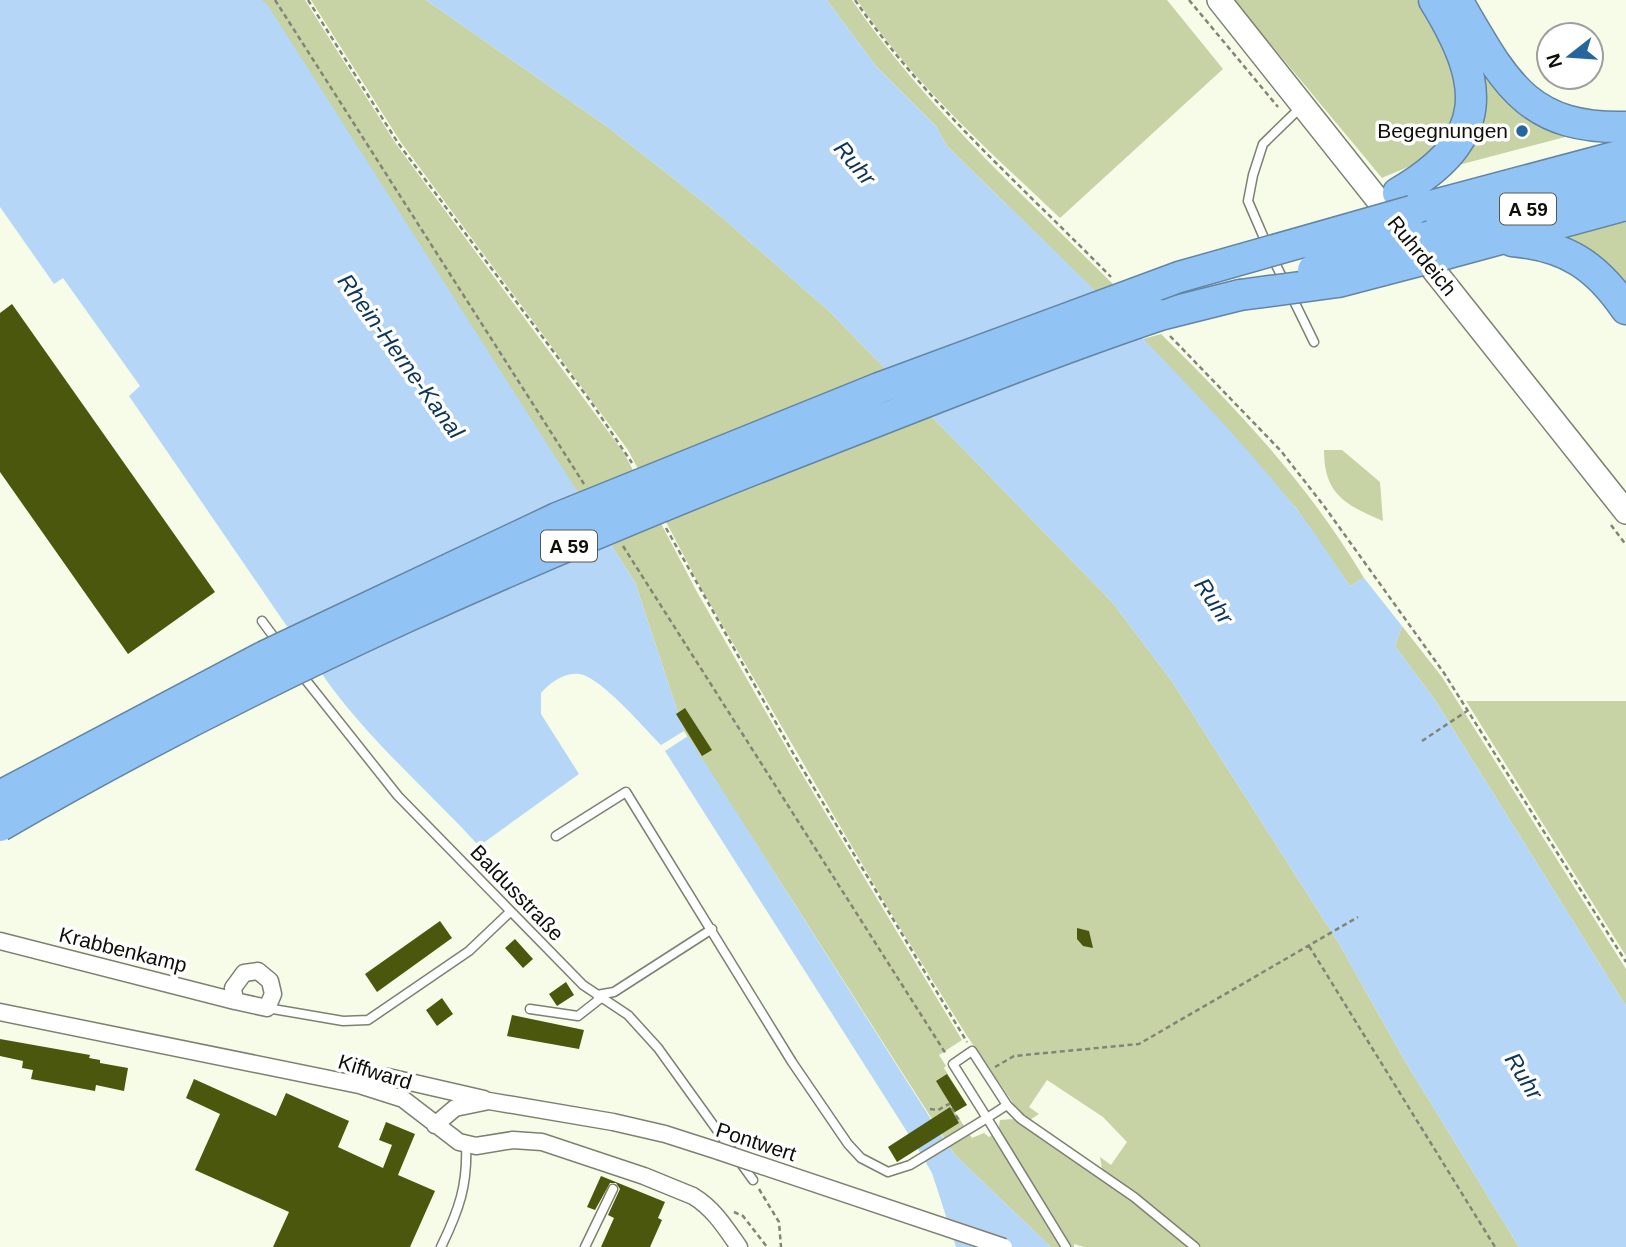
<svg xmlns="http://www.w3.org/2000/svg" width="1626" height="1247" font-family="Arial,sans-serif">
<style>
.green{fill:#c7d2a5}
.water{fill:#b5d6f6}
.building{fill:#4a570d}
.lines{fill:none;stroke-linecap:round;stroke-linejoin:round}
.service-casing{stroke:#7d8170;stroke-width:11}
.minor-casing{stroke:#7d8170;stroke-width:19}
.secondary-casing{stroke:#7d8170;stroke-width:26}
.motorway-casing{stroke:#6385a2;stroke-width:33}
.path{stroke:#818578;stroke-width:2.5;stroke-dasharray:5 3.5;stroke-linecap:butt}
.service{stroke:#fff;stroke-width:8}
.minor{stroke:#fff;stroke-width:16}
.secondary{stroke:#fff;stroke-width:23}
.motorway{stroke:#91c4f5;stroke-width:30}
.minor-bridge-casing{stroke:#7d8170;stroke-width:19;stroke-linecap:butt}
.motorway-bridge-casing{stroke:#6385a2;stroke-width:33;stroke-linecap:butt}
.minor-bridge{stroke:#fff;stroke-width:16}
.motorway-bridge{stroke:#91c4f5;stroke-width:30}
.poi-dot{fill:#26669c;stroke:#fff;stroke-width:2.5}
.labels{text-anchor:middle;stroke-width:7;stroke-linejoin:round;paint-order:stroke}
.shield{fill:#fff;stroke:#565753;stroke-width:2}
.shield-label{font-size:19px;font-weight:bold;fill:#0e0f09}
.poi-label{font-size:21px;fill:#0e0f09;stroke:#fff;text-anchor:end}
.street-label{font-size:21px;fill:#0e0f09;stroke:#fff}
.water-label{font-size:23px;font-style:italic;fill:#0d3658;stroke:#fff}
</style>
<rect width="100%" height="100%" fill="#f6fce8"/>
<path class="green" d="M261,0H305L396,144L624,453L697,592L790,754L962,1040L939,1055L946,1066L944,1068L967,1105L955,1112L972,1138L984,1133L989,1137L998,1132L1000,1120L1013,1119L1132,1200L1189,1247H1084L1074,1244V1247H1051L955,1155L684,731L635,582Z
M311,0H426L609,128L711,208L829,311L1112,602L1171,680L1338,942L1405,1061L1519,1247H1201L1102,1169L1100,1157L1111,1165L1127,1142L1103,1117L1047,1080L1029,1107L1039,1114L1030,1120L1020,1113L967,1036L892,915L702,590L628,450L400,141Z
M827,0H852C925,107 1024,196 1116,287L1097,293L947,146L936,126L875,65Z
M857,0H1167L1223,69L1060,218C988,150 912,82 857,0Z
M1234,0H1417C1451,51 1488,116 1421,160C1410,167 1395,172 1382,178Z
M1474,58L1569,136L1451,167Z
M1626,216V296L1550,236Z
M1161,334C1238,410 1309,485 1364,578L1350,586L1296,508L1222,423L1143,339Z
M1324,450H1342L1380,482L1383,521C1346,505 1324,495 1324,450Z
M1402,626L1442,677L1626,969V1006L1435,700L1395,646Z
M1466,701H1626V956Z"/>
<path class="water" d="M0,0H261L267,4L635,582L684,731L661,745C645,729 600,676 579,674C564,672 550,683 541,693V714L579,774L479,846C415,776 336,713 294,626L289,628L286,625L129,396L140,386L63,278L54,284L0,207Z
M426,0H827L875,65L936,126L947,146C1066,263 1190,377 1295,507C1315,532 1332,560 1350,586L1364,578L1402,626L1395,646L1435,700L1626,1006V1247H1519L1405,1061L1338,942L1171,680L1112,602L829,311L711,208L609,128Z
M688,736L934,1124L911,1138L665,751Z
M938,1130L955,1155L1051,1247H956L932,1173L915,1144Z"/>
<path class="building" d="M12,304L215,592L128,654L0,472V313Z
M685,708L712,750L702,756L676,714Z
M440,921L452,938L377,992L365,974Z
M1077,928L1089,931L1093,948L1083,946L1077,939Z
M515,939L533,959L523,968L505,948Z
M566,982L574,995L557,1006L549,994Z
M442,998L453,1014L437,1026L426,1010Z
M512,1015L584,1030L579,1049L507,1036Z
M0,1039L90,1055L89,1058L100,1060V1063L128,1068L124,1091L96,1085L95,1091L31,1079L33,1070L22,1068L23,1061L0,1056Z
M947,1074L967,1105L955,1112L936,1081Z
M194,1079L276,1116L286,1093L349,1121L338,1147L383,1168L392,1145L379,1140L386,1122L415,1134L398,1175L435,1191L410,1247H273L289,1212L195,1170L220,1114L186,1098Z
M950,1107L959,1123L897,1162L888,1147Z
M601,1176L665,1202L658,1218L662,1220L650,1247H601L614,1218L608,1215L620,1189L616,1183H610L595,1210L587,1207Z"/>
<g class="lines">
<g class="service-casing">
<path id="service" d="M1267,245L1248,201L1253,175L1263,144L1302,106
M1272,257L1285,283
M1291,295L1314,342
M262,621L279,644
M301,674L398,796L583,985L628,1015L658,1048L753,1180
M556,836L626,792L792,1062L848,1144L861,1158L888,1172L910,1165L987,1118L1066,1247
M597,995L614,992L712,929
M267,1008L343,1021L368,1020L469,951L510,912
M530,1009L578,1016L601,998
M1007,1105L987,1118L953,1064L972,1051L1007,1105L1021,1119L1134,1197L1195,1247
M441,1247C459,1210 468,1185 466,1143
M585,1247L613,1189"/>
</g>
<g class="minor-casing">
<path id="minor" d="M0,941L235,1001L267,1008L273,994L270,981L258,971L244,973L233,988L235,1001
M0,1012L359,1085L403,1099L459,1142L476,1146L513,1140L542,1142L644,1176L693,1196C714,1209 725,1227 739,1247
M359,1085L388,1077L484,1099
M435,1125L455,1108L489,1101L613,1122L665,1134L718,1151"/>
</g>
<g class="secondary-casing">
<path id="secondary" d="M1219,0L1626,512"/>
</g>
<g class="motorway-casing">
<path id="motorway" d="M1461,7C1506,84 1528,129 1626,127
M1398,193C1491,139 1486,84 1434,0
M1412,211L1626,154
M1431,236L1626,183
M1512,241C1566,246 1596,265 1626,309
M1445,254L1626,205
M1160,315L1240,295"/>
</g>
<path class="path" d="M275,0L584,484
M308,0L398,143L591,402L632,463
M855,0C924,101 1025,189 1111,277
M1189,0L1278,107
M1170,336L1281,451L1324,506L1444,673L1626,962
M1611,525L1626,545
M666,528L793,753L967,1042
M623,546L946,1054
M1422,741L1467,711
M1309,946L1495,1247
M995,1067L1014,1056L1139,1044L1358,917
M930,1109L938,1110L949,1104L960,1122
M759,1189L779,1222L781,1247
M734,1212L743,1216L767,1247"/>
<use href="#service" class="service"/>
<use href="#minor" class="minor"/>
<use href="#secondary" class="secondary"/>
<use href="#motorway" class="motorway"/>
<g class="minor-bridge-casing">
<path id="minor-bridge" d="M718,1151L1004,1247"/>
</g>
<g class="motorway-bridge-casing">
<path id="motorway-bridge" d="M1313,270L1431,236
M1240,295L1338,282L1445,254
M0,796L265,656L557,518L879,388L1179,277L1412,211
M0,826C263,673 543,551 826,441C937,398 1047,353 1160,315"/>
</g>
<use href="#minor-bridge" class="minor-bridge"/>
<use href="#motorway-bridge" class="motorway-bridge"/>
</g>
<circle class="poi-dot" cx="1522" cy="131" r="7"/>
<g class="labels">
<g class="shield">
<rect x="1500" y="193.5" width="56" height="31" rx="5"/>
<rect x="541" y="530.5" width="56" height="31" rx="5"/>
</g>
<g class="shield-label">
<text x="1528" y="216">A 59</text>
<text x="569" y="553">A 59</text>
</g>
<g class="poi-label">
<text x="1508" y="138">Begegnungen</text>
</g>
<g class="street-label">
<text transform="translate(1422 256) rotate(51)" y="7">Ruhrdeich</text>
<text transform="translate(517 893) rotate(46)" y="7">Baldusstraße</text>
<text transform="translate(123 950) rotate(14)" y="7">Krabbenkamp</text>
<text transform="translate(375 1072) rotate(17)" y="7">Kiffward</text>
<text transform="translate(756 1142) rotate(18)" y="7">Pontwert</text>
</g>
<g class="water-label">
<text transform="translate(855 163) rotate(50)" y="8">Ruhr</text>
<text transform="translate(401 356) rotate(54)" y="8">Rhein-Herne-Kanal</text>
<text transform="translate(1214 601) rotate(56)" y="8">Ruhr</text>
<text transform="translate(1524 1076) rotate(58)" y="8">Ruhr</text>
</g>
</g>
<g transform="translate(1570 56) rotate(253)"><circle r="33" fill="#ffffff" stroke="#9f9f9d" stroke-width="2"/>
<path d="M0-5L12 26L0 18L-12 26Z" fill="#26669c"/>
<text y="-10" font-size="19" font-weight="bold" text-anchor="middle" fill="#0e0f09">N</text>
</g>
</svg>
